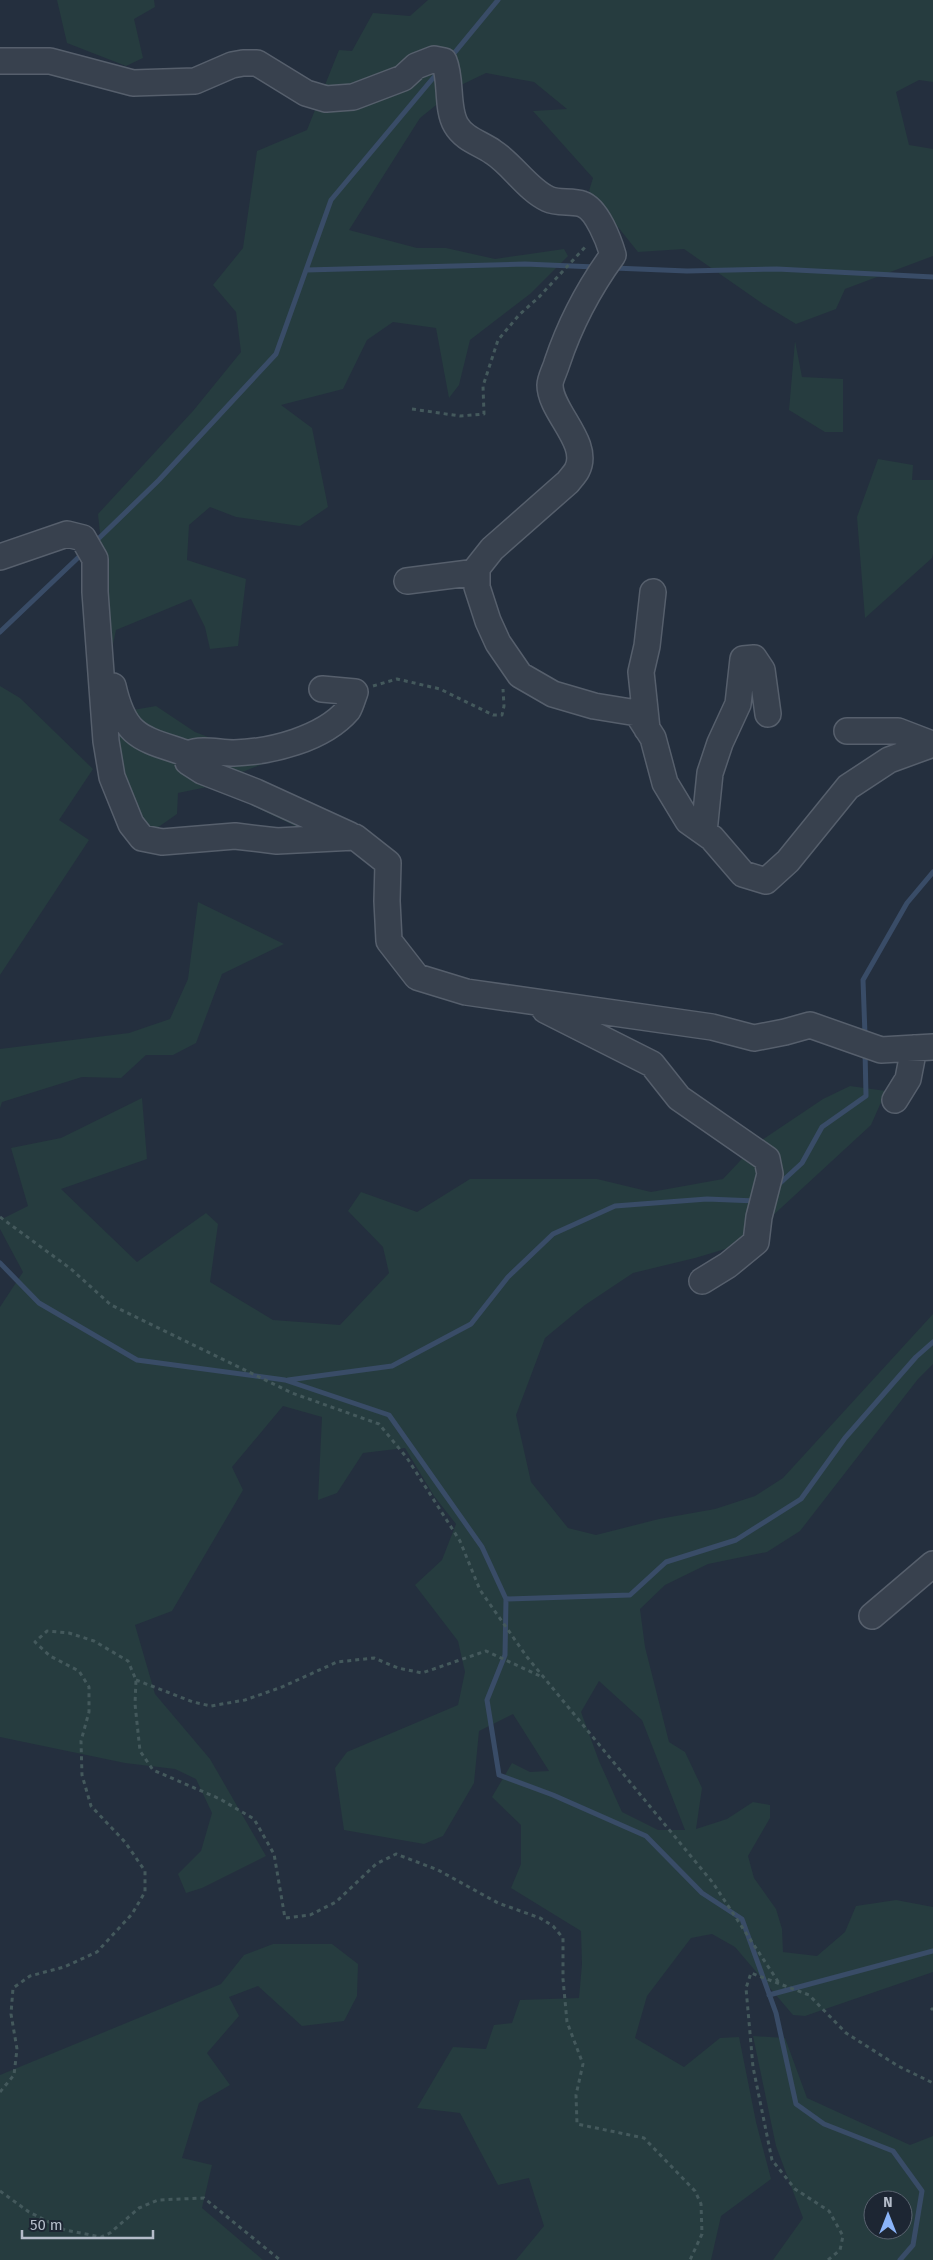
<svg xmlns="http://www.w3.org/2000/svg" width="933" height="2260" font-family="'Fira Sans',sans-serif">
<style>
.green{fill:#263c3f;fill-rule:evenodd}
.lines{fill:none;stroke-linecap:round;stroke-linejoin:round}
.stream{stroke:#394c67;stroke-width:5}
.minor-casing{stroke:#565f6c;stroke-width:28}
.path{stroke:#44595c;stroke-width:3;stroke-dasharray:4 4;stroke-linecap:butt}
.minor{stroke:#38414e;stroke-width:25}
</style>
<rect width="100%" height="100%" fill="#242f3e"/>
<path class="green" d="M57,0H154L155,7L134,19L143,58L126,66L67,43Z
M428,0H933V82L919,80L896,92L909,145L933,149V256L845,289L836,309L796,324L763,304L684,249L638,252L589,191L593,178L533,111L567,109L534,82L486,73L461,85L420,118L349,230L417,248H446L495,259L564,249L568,256L530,294L470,340L459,385L449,398L436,328L393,322L367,340L343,389L281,405L312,428L328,507L300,526L236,517L210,507L189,525L187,560L246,579L238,646L210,649L205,627L191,599L116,630L112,649L98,514L193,411L241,352L236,312L213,285L243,248L257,151L307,130L339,50L352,51L373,13L410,16Z
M795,341L802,377L843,379V432H825L789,410Z
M878,459L913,465L912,480H933V554L932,558L865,618L857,517Z
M0,686L20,698L93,769L59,820L89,840L0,975Z
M156,706L195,732L270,761L240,773L297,827L212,786L178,793L177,814L157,828L147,827L122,792L110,714Z
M198,902L284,944L222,974L196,1043L173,1055H146L121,1078L82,1077L2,1102L0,1108V1049L129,1033L170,1019L188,979Z
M850,1086L886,1091L871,1125L742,1244L695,1258L633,1273L585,1305L545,1338L516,1415L531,1482L568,1528L596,1535L659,1519L715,1509L755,1496L783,1478L933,1314V1364L918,1379L800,1531L767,1552L708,1564L665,1585L640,1609L645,1647L669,1742L685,1752L702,1788L696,1829L727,1819L753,1802L770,1805V1818L748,1856L754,1878L776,1909L782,1929L783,1952L817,1956L845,1932L856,1906L896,1900L933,1907V1972L805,2016L793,2015L735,1947L712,1934L691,1938L647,1996L635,2038L684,2067L720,2038L739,2037L756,2122L771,2179L721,2216L711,2260H516L544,2226L529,2178L498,2185L460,2113L417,2108L453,2047L486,2049L494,2025L512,2023L520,2000L579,1998L582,1964L581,1931L511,1888L521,1864V1825L492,1797L512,1763L530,1772L549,1771L513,1714L479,1731L474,1783L443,1836L424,1844L344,1830L335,1768L347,1752L458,1705L465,1672L458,1641L415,1585L442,1560L456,1524L434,1496L405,1448L363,1453L337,1493L318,1500L322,1417L283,1406L232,1467L243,1490L172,1611L135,1625L155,1694L210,1759L266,1856L202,1888L186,1893L178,1874L201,1851L212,1813L196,1779L175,1769L125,1763L0,1737V1307L23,1272L0,1229V1220L28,1206L11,1148L61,1138L142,1098L147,1159L61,1189L137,1262L206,1213L218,1224L210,1282L273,1320L340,1325L389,1273L383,1247L348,1211L361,1192L417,1212L470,1179H597L651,1192L723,1179L756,1144L823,1099ZM599,1681L642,1720L685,1830H658L622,1812L599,1761L581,1712Z
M273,1944H332L358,1964L357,1996L344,2021L302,2026L258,1986L229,1997L239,2016L207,2053L230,2085L199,2103L182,2158L212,2165L202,2208L263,2260H0V2075L221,1984L244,1955Z
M753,2036L785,2038L807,2098L910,2145L933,2136V2260H773L803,2218L776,2146ZM873,2200H903V2230H873Z"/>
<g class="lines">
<path class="stream" d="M451,57L498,0
M614,268L687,271L777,269L933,277
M306,270L525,264L595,267
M94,543L159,480L276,354L331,200L439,71
M0,632L84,552
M865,1035L863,980L907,903L933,872
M777,1186L802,1163L822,1127L866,1096L865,1051
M0,1263L39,1303L137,1360L285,1380L389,1415L482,1547L506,1599L505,1655L487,1700L499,1775L553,1795L646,1836L702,1893L742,1919L776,2013L796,2104L824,2124L893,2151L922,2191L913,2245L900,2260
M288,1380L392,1366L471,1324L508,1277L553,1234L615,1206L707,1199L756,1201
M506,1599L630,1595L666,1562L736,1540L801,1499L845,1438L916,1357L933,1342
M769,1995L933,1951"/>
<g class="minor-casing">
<path id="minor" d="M0,61H50L133,83L195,81L232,65L243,63H257L306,93L326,99L353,97L403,78L416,66L434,59L444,61C452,80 446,108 456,125C464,139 480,143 493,152C512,164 528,190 548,199C558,204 572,200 582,204C597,209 609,241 613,255C589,288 570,324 557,363C555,370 550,379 550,385C550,412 591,443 577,470C575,474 571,478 568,482L492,549L477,568V587L488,621L498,643L520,675L553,694L594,706L637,713L653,738L665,783L688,821L712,838L743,874L766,881L788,861L848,787L889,760L933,744
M0,557L67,534L83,538L95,559V592L106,741L112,777L131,824L142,838L162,842L235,836L277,841L355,837L388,863L387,901L389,941L417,977L466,992L712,1027L754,1038L785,1032L810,1025L881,1050L933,1047
M407,581L477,572
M113,686C125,739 142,738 188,754
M322,689L355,692C353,697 351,705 348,710C323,739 271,752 234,753C218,753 203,748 188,754V762L202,771L256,792L350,835
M647,729L641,672L647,646L653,592
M847,731H898L932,744
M704,832L710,773L720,743L738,704L743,659L754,658L762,670L768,714
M545,1010L652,1064L679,1098L767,1159L770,1174L759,1217L756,1242L728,1265L702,1281
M895,1100L908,1079L914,1048
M872,1616L933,1564"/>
</g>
<path class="path" d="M412,409L460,416L484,414L483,386L498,340L519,315L539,297L587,245
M373,686L397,679L440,689L493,715H502L504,706L503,689
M0,1217L71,1269L111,1305L292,1393L379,1424L407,1458L460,1541L480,1590L527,1657L713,1883L779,1983
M136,1680L193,1702L211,1706L245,1700L282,1687L337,1662L374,1658L398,1668L422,1673L486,1651L540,1676
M931,2008L933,2010
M0,2092L14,2075L17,2049L11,2014L13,1988L30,1976L64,1967L97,1952L132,1914L145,1892V1871L125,1842L91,1806L82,1775L81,1741L89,1712V1687L79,1671L50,1656L35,1642L47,1631L69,1633L94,1641L128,1661L136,1680L135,1704L140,1751L153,1770L220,1799L254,1819L274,1854L285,1918L310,1915L336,1902L376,1864L396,1854L438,1870L498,1903L540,1918L553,1926L563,1938V1979L567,2022L583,2064L576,2095L577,2124L644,2138L695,2191L701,2204L702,2234L690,2260
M0,2191L29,2212L65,2230L101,2237L110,2233L139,2208L158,2200L204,2198L280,2260
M828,2260L840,2250L843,2236L829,2211L795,2189L772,2160L753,2067L746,1988L751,1973L809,1995L846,2033L898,2066L933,2083"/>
<use href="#minor" class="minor"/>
</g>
<g transform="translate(888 2215)"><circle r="24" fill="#1d2633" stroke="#59626f"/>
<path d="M0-4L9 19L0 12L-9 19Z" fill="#8ab4f8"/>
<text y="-8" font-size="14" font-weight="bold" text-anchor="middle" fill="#b4bcc9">N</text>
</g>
<path d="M22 2230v8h131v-8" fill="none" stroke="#b4bcc9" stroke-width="2.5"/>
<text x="30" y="2230" font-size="15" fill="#b4bcc9" stroke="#1d2633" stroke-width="4" paint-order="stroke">50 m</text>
</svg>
